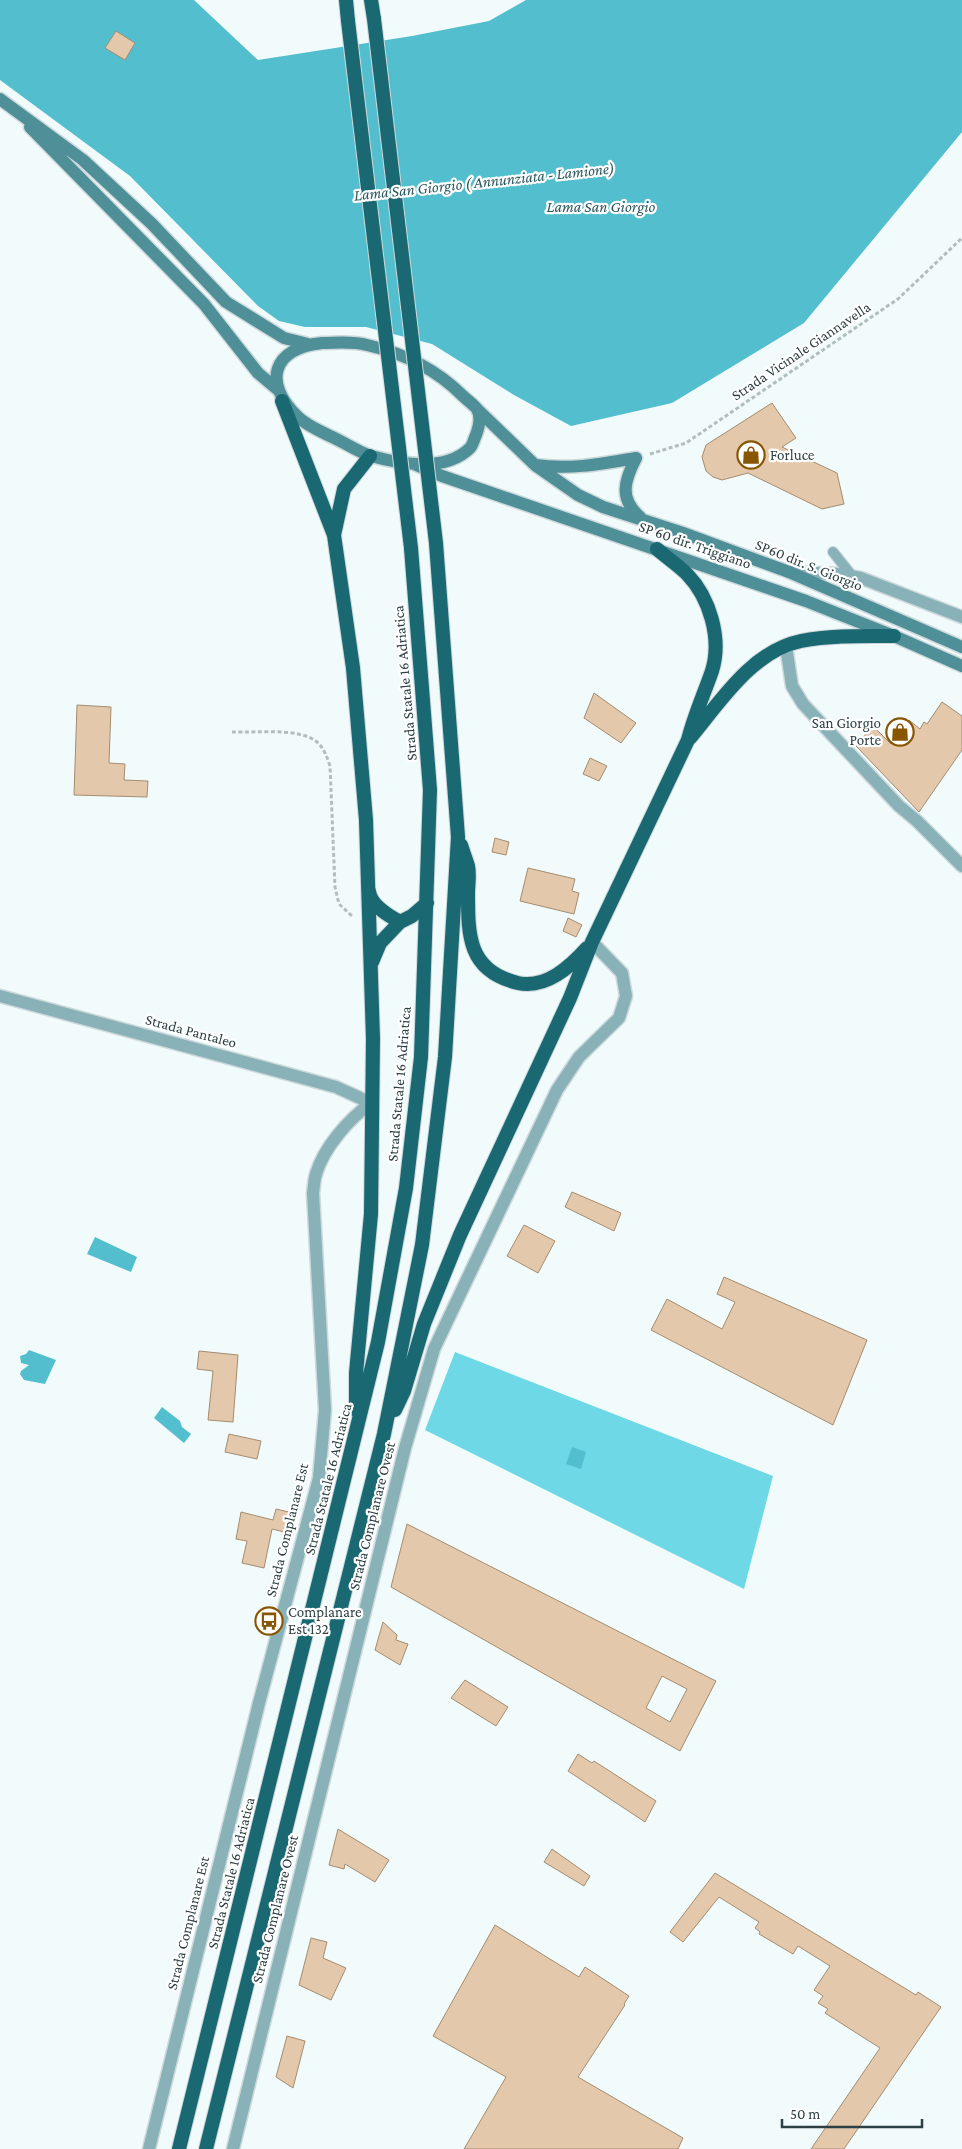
<svg xmlns="http://www.w3.org/2000/svg" width="962" height="2149" font-family="'Crimson Pro',serif">
<style>
.forest{fill:#6ed8e7}
.water{fill:#53becd}
.building{fill:#e3c8ab;stroke:#a48c70;fill-rule:evenodd}
.lines{fill:none;stroke-linecap:round;stroke-linejoin:round}
.service-casing{stroke:#ced9db;stroke-width:12}
.minor-casing{stroke:#ced9db;stroke-width:15}
.tertiary-casing{stroke:#ced9db;stroke-width:15}
.secondary-casing{stroke:#ced9db;stroke-width:15}
.trunk-casing{stroke:#ced9db;stroke-width:16}
.path{stroke:#b1bdbf;stroke-width:3;stroke-dasharray:4 2.5;stroke-linecap:butt}
.service{stroke:#89b2b8;stroke-width:10}
.minor{stroke:#89b2b8;stroke-width:12}
.tertiary{stroke:#89b2b8;stroke-width:12}
.secondary{stroke:#4e8f98;stroke-width:12}
.trunk{stroke:#196872;stroke-width:14}
.trunk-bridge-casing{stroke:#ced9db;stroke-width:16;stroke-linecap:butt}
.trunk-bridge{stroke:#196872;stroke-width:14}
.labels{text-anchor:middle;stroke-width:4.5;stroke-linejoin:round;paint-order:stroke}
.street-label{font-size:15px;fill:#2c3f42;stroke:#fff}
.poi-label{font-size:15px;fill:#2c3f42;stroke:#fff;text-anchor:start}
.water-label{font-size:16px;font-style:italic;fill:#2b5960;stroke:#fff}
</style>
<rect width="100%" height="100%" fill="#f2fbfc"/>
<path class="forest" d="M455,1352L773,1476L744,1589L425,1430Z"/>
<path class="water" d="M0,0H194L258,60L412,36L489,21L526,0H962V132L804,323L672,403L571,426L514,395L432,344L366,327H305L279,321L258,306L130,176L0,80Z
M95,1237L137,1257L131,1272L87,1254Z
M29,1350L56,1360L45,1384L24,1380L20,1374L21,1371L29,1365L21,1363L20,1356L26,1354Z
M162,1407L180,1421L182,1427L191,1434L184,1443L154,1418Z
M572,1447L586,1452L581,1469L566,1464Z"/>
<path class="building" d="M116,31L135,43L125,60L105,48Z
M772,403L796,438L782,447L837,473L844,504L822,509L748,473L722,480L713,477L706,471L702,457L706,445Z
M594,693L636,723L621,743L584,718Z
M942,702L962,716V750L919,812L856,746L873,726L891,744L909,720L920,729L924,722L927,724Z
M77,705L111,707L109,763L125,764L124,780L148,781L147,797L74,795Z
M590,758L607,766L599,781L583,774Z
M495,838L509,842L506,855L492,852Z
M528,868L575,879L572,891L579,893L574,914L520,901Z
M568,918L582,925L576,937L563,931Z
M572,1192L621,1213L614,1231L565,1207Z
M524,1225L555,1241L538,1273L507,1256Z
M724,1277L867,1340L833,1425L651,1330L667,1299L722,1329L735,1302L717,1294Z
M199,1351L238,1355L233,1422L208,1420L213,1371L197,1369Z
M229,1434L261,1441L257,1459L225,1452Z
M276,1509L297,1514L292,1534L272,1529L264,1568L242,1563L247,1541L236,1539L241,1512L273,1520Z
M407,1524L716,1681L680,1751L391,1587ZM662,1676L687,1689L670,1722L646,1708Z
M383,1622L397,1635L396,1640L408,1644L400,1665L375,1650Z
M465,1680L508,1707L496,1726L451,1698Z
M578,1754L592,1763L594,1761L656,1801L645,1822L568,1771Z
M338,1829L389,1860L375,1882L345,1864L344,1869L329,1865Z
M552,1849L590,1876L584,1886L544,1862Z
M715,1873L916,1995L918,1992L941,2007L844,2149H811L880,2048L825,2013L828,2009L818,2003L823,1996L814,1990L830,1966L798,1946L793,1954L759,1934L760,1932L755,1928L759,1922L719,1897L683,1942L670,1932Z
M495,1925L579,1977L585,1967L629,1996L624,2004L625,2005L578,2077L683,2138L678,2149H464L506,2077L433,2036Z
M311,1938L327,1942L323,1958L346,1968L331,2000L299,1985Z
M287,2036L305,2041L293,2088L276,2077Z"/>
<g class="lines">
<g class="service-casing">
<path id="service" d="M833,552L853,577"/>
</g>
<g class="minor-casing">
<path id="minor" d="M790,572L840,574L861,578L962,617
M786,646L792,686L803,704L899,806L917,821L962,866
M0,996L336,1087L371,1103"/>
</g>
<g class="tertiary-casing">
<path id="tertiary" d="M149,2149L259,1703L319,1478L325,1410L313,1193C314,1187 314,1180 316,1174C324,1147 349,1119 371,1103
M233,2149L405,1448L434,1349L557,1090L579,1057L619,1018L626,996L622,973L592,942"/>
</g>
<g class="secondary-casing">
<path id="secondary" d="M0,99L83,160L152,224L226,302L284,338L308,344
M30,127L204,304L258,373L277,389
M322,343C337,343 352,341 367,345C403,353 437,370 463,396C467,400 473,404 477,409C481,416 479,427 476,435C474,439 473,445 470,448C446,472 400,464 371,456C358,452 344,442 330,436C320,431 306,425 298,417C262,383 272,348 322,343Z
M478,410L535,465L578,495L603,507L683,533L789,572L962,647
M636,458C624,481 619,499 640,517
M414,464L442,476L806,601L894,636L962,666
M535,465C570,470 601,464 636,458"/>
</g>
<g class="trunk-casing">
<path id="trunk" d="M346,0L348,21
M371,0L374,19
M282,401L334,535L353,668L366,820L373,1039L371,1214L356,1373V1410
M334,535L344,489L370,456
M690,738C720,702 752,651 801,641C831,635 864,636 894,636
M461,845C463,852 466,859 468,866C470,875 468,885 468,893C468,936 468,971 518,983C546,989 570,967 587,948
M369,891C370,905 389,916 400,922L412,916L427,903
M372,962L380,943L400,922
M395,1410L404,1391L424,1324L460,1235L570,998L592,942L688,740C694,716 704,694 712,671C722,639 710,598 687,574C678,565 666,557 657,549
M179,2149L378,1342L406,1188L421,1057L430,790L411,548
M206,2149L384,1434L422,1245L445,1057L458,837L436,543"/>
</g>
<path class="path" d="M650,454L686,443L898,299L962,238
M232,732C255,733 299,727 317,742C324,748 327,757 330,766L335,887L339,904L352,916"/>
<use href="#service" class="service"/>
<use href="#minor" class="minor"/>
<use href="#tertiary" class="tertiary"/>
<use href="#secondary" class="secondary"/>
<use href="#trunk" class="trunk"/>
<g class="trunk-bridge-casing">
<path id="trunk-bridge" d="M374,19L436,543
M348,21L411,548"/>
</g>
<use href="#trunk-bridge" class="trunk-bridge"/>
</g>
<defs>
<g id="shop-ring" transform="scale(1.4375)"><circle r="9.5" fill="#fff" stroke="#850" stroke-width="1.5"/><path d="M-5-2.5h2.3a2.7 3.5 0 0 1 5.4 0H5L5.5 6h-11ZM-1.5-2.5h3a1.5 2.3 0 0 0-3 0Z" fill="#850"/></g>
<g id="bus-ring" transform="scale(1.4375)"><circle r="9.5" fill="#fff" stroke="#850" stroke-width="1.5"/><path d="M-5-6H5V4H4V6H2V4H-2V6H-4V4H-5ZM-3.5-4V0h7V-4ZM-3.5 1.2v1.5H-2V1.2ZM2 1.2v1.5H3.5V1.2Z" fill="#850"/></g>
</defs>
<g fill-rule="evenodd">
<use href="#shop-ring" x="751" y="455"/>
<use href="#shop-ring" x="900" y="732"/>
<use href="#bus-ring" x="269" y="1621"/>
</g>
<g class="labels">
<g class="street-label">
<text transform="translate(801 351) rotate(-34)" y="5">Strada Vicinale Giannavella</text>
<text transform="translate(695 545) rotate(19)" y="5">SP 60 dir. Triggiano</text>
<text transform="translate(809 565) rotate(22)" y="5">SP60 dir. S. Giorgio</text>
<text transform="translate(405 683) rotate(-95)" y="5">Strada Statale 16 Adriatica</text>
<text transform="translate(191 1031) rotate(15)" y="5">Strada Pantaleo</text>
<text transform="translate(399 1084) rotate(-85)" y="5">Strada Statale 16 Adriatica</text>
<text transform="translate(328 1479) rotate(-76)" y="5">Strada Statale 16 Adriatica</text>
<text transform="translate(372 1516) rotate(-76)" y="5">Strada Complanare Ovest</text>
<text transform="translate(287 1530) rotate(-76)" y="5">Strada Complanare Est</text>
<text transform="translate(231 1873) rotate(-76)" y="5">Strada Statale 16 Adriatica</text>
<text transform="translate(275 1909) rotate(-76)" y="5">Strada Complanare Ovest</text>
<text transform="translate(188 1923) rotate(-76)" y="5">Strada Complanare Est</text>
</g>
<g class="poi-label">
<text x="770" y="460">Forluce</text>
<text x="881" y="728" text-anchor="end">San Giorgio<tspan x="881" dy="17">Porte</tspan></text>
<text x="288" y="1617">Complanare<tspan x="288" dy="17">Est 132</tspan></text>
</g>
<g class="water-label">
<text transform="translate(484 181) rotate(-6)" y="6">Lama San Giorgio ( Annunziata - Lamione)</text>
<text x="601" y="212">Lama San Giorgio</text>
</g>
</g>
<path d="M782 2119v8h140v-8" fill="none" stroke="#2c3f42" stroke-width="2.5"/>
<text x="790" y="2119" font-size="15" fill="#2c3f42" stroke="#ffffff" stroke-width="4" paint-order="stroke">50 m</text>
</svg>
